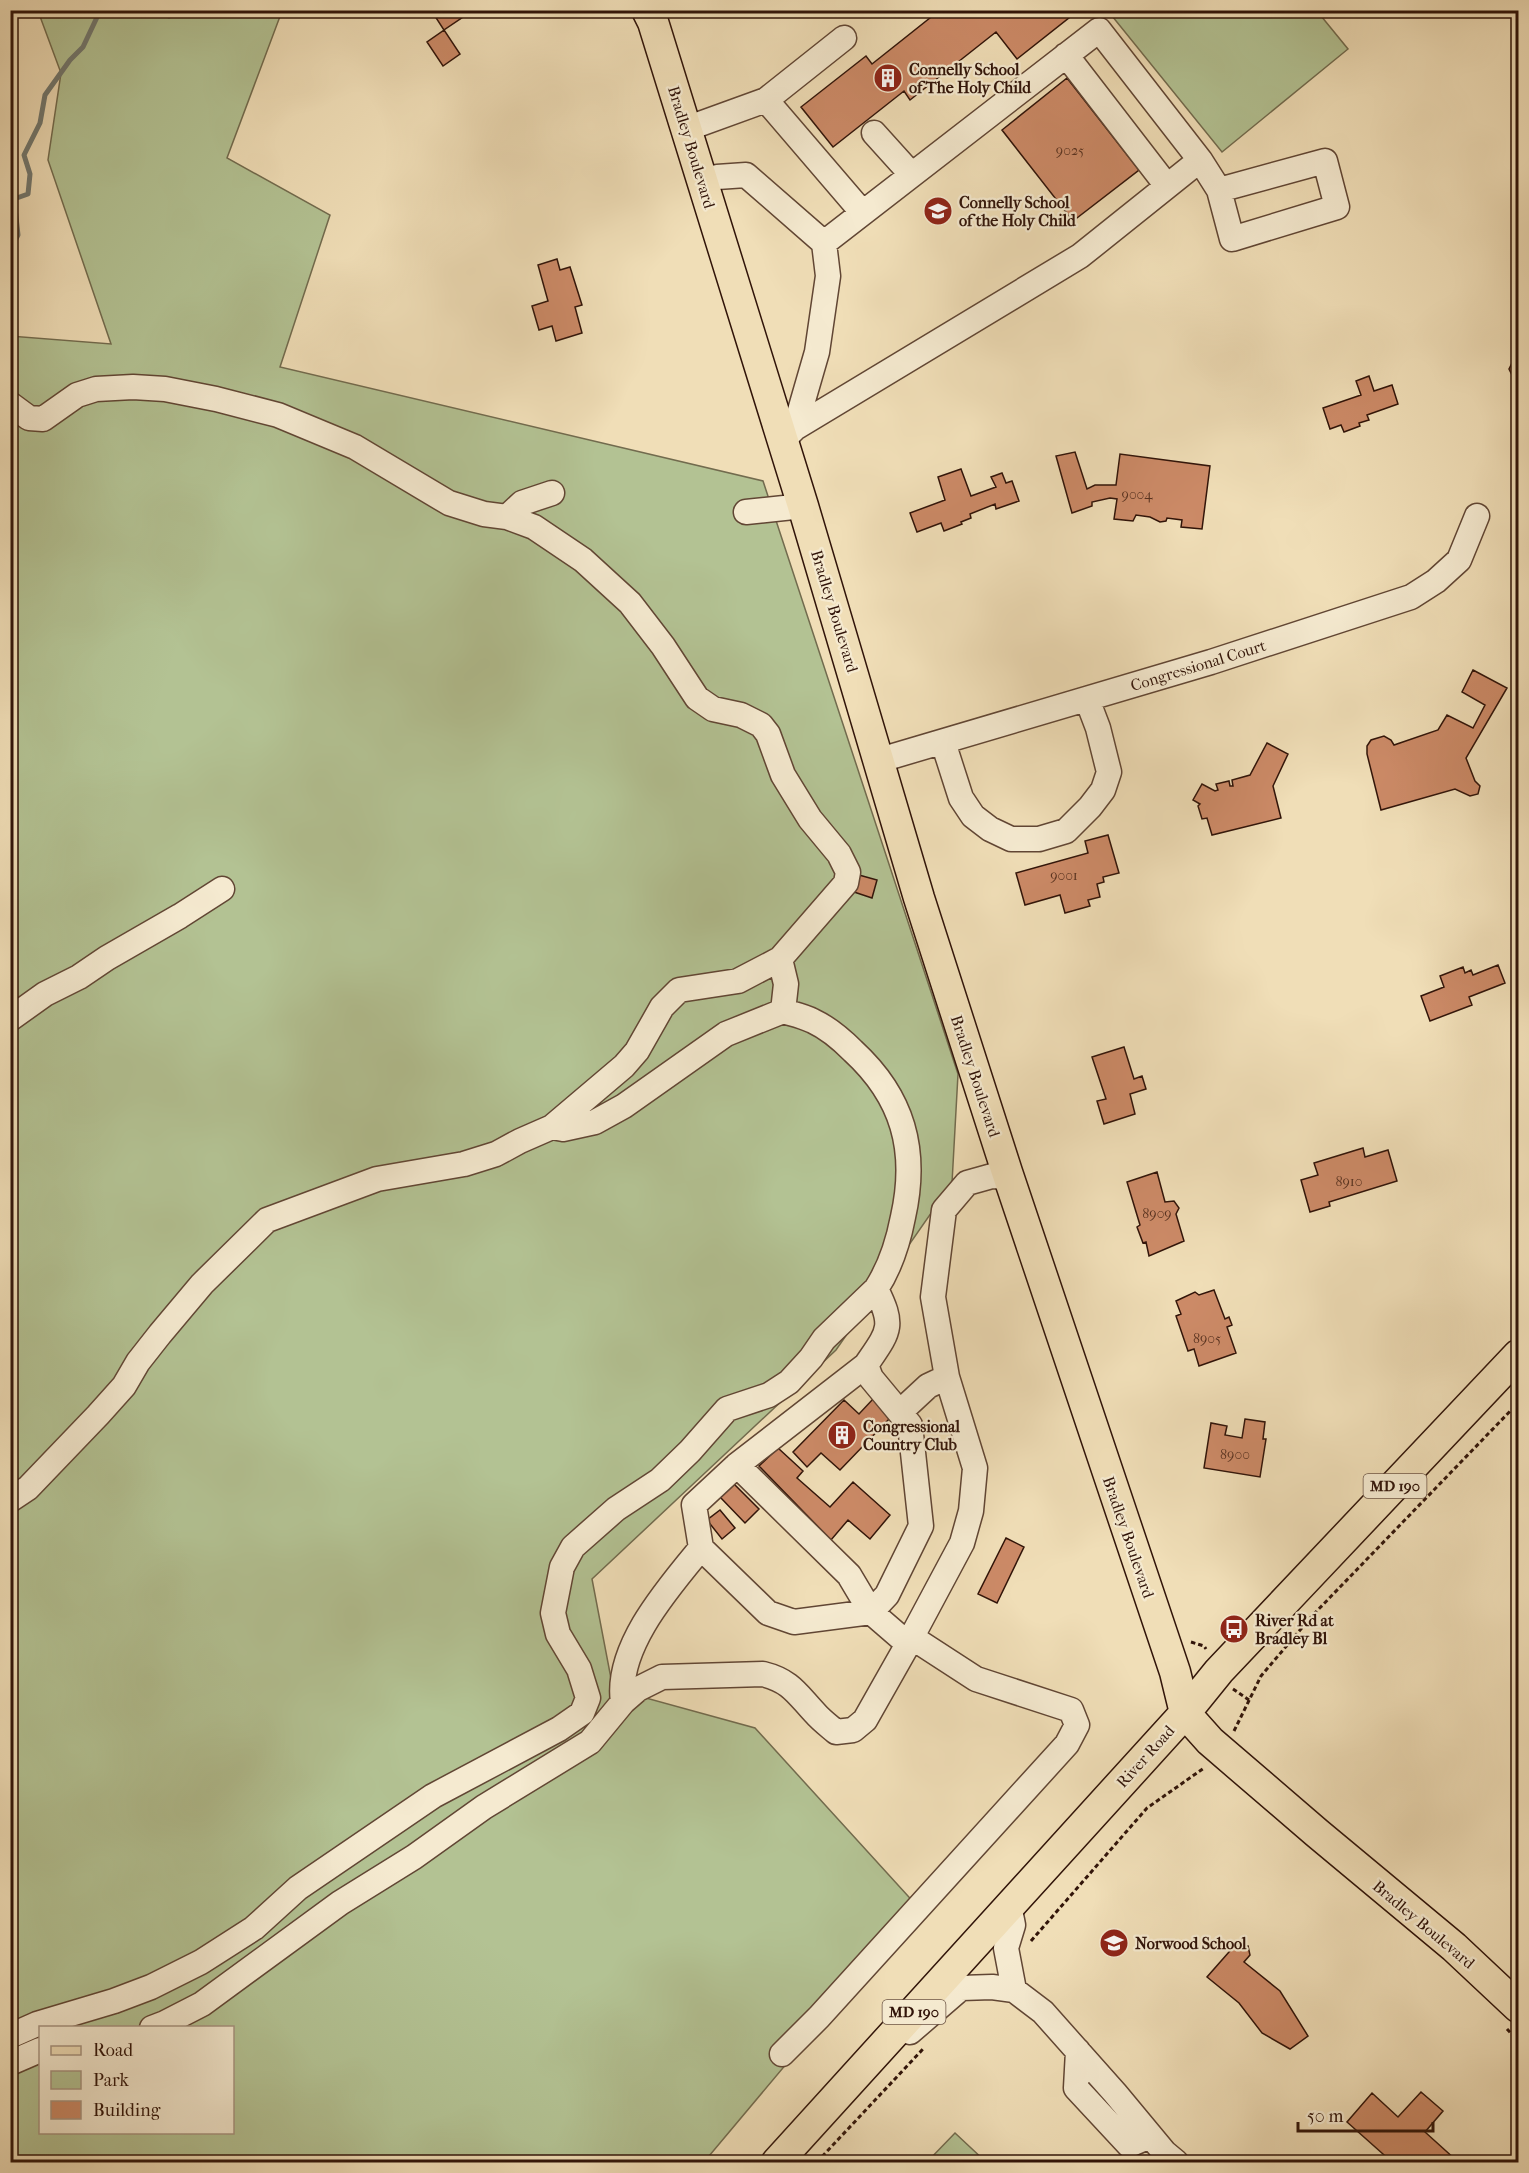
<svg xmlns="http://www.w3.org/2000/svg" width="1529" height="2173" font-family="'IM FELL French Canon',serif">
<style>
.green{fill:#b3c293;stroke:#726b4e;stroke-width:1.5;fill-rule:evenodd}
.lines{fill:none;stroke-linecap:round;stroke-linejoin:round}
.stream{stroke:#717870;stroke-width:5}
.building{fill:#cc8a67;stroke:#311409;stroke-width:1.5}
.minor-casing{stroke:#614634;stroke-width:27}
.major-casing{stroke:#311409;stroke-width:33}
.path{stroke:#311409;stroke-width:3;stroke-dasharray:4.5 3;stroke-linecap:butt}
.minor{stroke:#f5ead0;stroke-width:24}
.major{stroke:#f0deb7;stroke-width:30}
.labels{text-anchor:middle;stroke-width:4.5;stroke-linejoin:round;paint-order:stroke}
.number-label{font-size:14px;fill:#583220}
.shield{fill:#f5ead0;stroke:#6c5445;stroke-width:1.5}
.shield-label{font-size:15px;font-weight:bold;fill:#311409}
.poi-label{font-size:16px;font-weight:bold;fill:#311409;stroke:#f5ead0;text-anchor:start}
.street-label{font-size:16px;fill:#311409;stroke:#f5ead0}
</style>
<rect width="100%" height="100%" fill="#f0deb7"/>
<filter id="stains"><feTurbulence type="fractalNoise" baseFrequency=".00333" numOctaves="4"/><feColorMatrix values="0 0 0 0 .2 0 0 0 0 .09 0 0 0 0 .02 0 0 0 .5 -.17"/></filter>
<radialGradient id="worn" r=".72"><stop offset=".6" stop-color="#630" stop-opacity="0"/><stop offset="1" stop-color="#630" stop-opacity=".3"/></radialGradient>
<path class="green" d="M38,11H282L227,158L330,215L280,367L763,481L958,1074L952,1183L836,1350L592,1579L613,1689L755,1728L918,1907L704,2162H11L10,336L111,344L48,160L61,73ZM40,2028H232V2132H40Z
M1108,11H1317L1348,49L1222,152Z
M955,2133L986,2162H927Z"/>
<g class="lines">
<path class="stream" d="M162,10L169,16L176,10
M10,251L18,235L14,199L28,194L30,174L24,155L40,123L45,95L70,60L83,47L99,13L123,10"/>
</g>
<path class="building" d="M431,10H467L469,13L444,30L460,54L443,66L427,42L444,30Z
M940,10H1065L1070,17L1017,59L996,32L910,100L904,91L833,147L801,107L866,56L872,64Z
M1067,78L1139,170L1073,221L1002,130Z
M557,259L560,270L570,267L582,305L575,307L582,333L556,341L552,326L539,330L532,306L548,301L538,265Z
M1515,339H1518V378L1513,377L1509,369L1512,363L1516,361Z
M1369,376L1374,391L1392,385L1398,404L1367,415L1369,420L1359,423L1360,426L1344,432L1341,425L1330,429L1323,408L1361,395L1356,381Z
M1075,452L1087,489L1095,485H1116L1120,454L1210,466L1202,529L1181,527L1182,520L1167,518L1166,521L1160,522L1150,517L1136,515L1133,521L1114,519L1117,499L1110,498L1092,502V506L1072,513L1056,456Z
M961,469L971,496L996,487L991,477L1002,473L1006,483L1012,481L1019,501L996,509L995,504L970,514L971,518L961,522L962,524L944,531L941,523L917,532L910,513L945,500L938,477Z
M1473,670L1507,688L1466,758L1475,781L1480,786L1478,794L1470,796L1455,789L1381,810L1367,754V746L1371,740L1384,736L1391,740L1394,745L1438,730L1447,715L1473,728L1485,705L1462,692Z
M1267,743L1288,754L1273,786L1281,818L1212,835L1207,818L1202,819L1198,806L1200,804L1193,800L1202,784L1215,791L1218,790L1216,784L1229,781L1230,786H1233L1232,780L1250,775Z
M1108,835L1119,873L1103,877L1104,882L1097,884L1100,897L1088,900L1090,906L1065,913L1060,895L1025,905L1016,873L1088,853L1085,841Z
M859,875L877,880L872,898L854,892Z
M1498,965L1505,983L1469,997L1472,1005L1430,1021L1421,996L1444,987L1440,976L1463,967L1465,973L1471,970L1473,975Z
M1124,1047L1134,1079L1142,1076L1146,1089L1130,1094L1135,1114L1104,1124L1097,1101L1106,1099L1092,1057Z
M1363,1148L1365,1157L1388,1150L1397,1181L1329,1202L1330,1206L1310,1212L1301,1180L1318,1175L1314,1163Z
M1157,1172L1165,1202L1174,1201L1179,1208L1176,1214L1184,1241L1149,1256L1146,1242L1143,1243L1137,1227L1140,1225L1127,1182Z
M1214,1290L1225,1319L1229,1317L1232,1325L1227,1327L1236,1353L1199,1366L1194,1349L1188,1351L1176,1316L1181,1314L1176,1301L1195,1292L1199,1295Z
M873,1399L891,1417L840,1470L821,1453L807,1467L793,1452L844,1400L859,1414Z
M1245,1419L1265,1422L1263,1439H1266L1260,1477L1204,1468L1211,1423L1227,1426L1225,1435L1242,1438Z
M778,1448L803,1471L797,1478L830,1507L853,1482L890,1515L870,1539L848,1520L831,1540L759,1466Z
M733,1483L759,1509L745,1523L720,1497Z
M720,1510L735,1528L722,1539L707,1520Z
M1006,1538L1024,1547L997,1603L978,1594Z
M1236,1944L1248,1946L1250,1955L1244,1962L1280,1991L1308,2036L1290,2049L1262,2033L1239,2003L1207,1977Z
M1421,2092L1443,2111L1425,2132L1456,2160L1454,2162H1392L1347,2122L1372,2093L1398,2117Z"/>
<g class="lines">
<g class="minor-casing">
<path id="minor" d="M1066,55L1167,186
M766,100L844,38
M686,129L766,100L862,212
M874,133L911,174
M1200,160L1219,190L1232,239L1337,207L1325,161L1219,190
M702,181L717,177L746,175L824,243L828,276L817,352L795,428L790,433
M10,404L29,418L43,419L77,395L96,389L133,387L165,389L216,399L278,415L355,447L449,503L484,514L507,517L534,527L583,560L630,603L663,646L697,698L713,709L741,715L761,725L768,734L783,775L810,819L839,854L848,872L846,883L780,959L786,984L783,1011C793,1014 803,1016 813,1021C828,1028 842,1040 853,1051C903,1097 918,1150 903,1217C898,1243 891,1266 876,1289C895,1327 889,1331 866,1365
M795,428L1080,256L1200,160L1099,30L824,243
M746,512L803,506
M507,517L522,503L552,493
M943,742L961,798L973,816L990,829L1011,839H1039L1066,831L1090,807L1103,790L1109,772L1098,728L1087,699
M880,760L1211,662L1411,597L1436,581L1459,560L1477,516
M10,1019L45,994L79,977L107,958L180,916L222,889
M552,1127L563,1129L595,1122L624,1106L726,1034L783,1011
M866,1365L871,1378L910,1425L921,1526L887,1595L871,1612L794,1622L768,1613L701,1548L694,1505L737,1465Z
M900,1412L928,1386L947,1377
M737,1465L849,1575L871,1612L908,1644L919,1642L976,1679L1071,1710L1077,1725L1067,1744L819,2017L782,2054
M10,1500L28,1488L98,1415L124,1386L138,1362L160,1334L202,1284L267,1220L377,1179L464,1164L496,1154L520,1141L552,1127L624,1066L637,1051L662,1007L679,990L738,981L780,959
M623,1702C615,1648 668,1588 701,1548
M1009,1905L1013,1925L1006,1948L1014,1990
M152,2028L165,2023L202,2004L340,1903L414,1857L484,1807L590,1742L623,1702L638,1689L662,1677L763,1674C791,1681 797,1694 815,1713C821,1720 829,1726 836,1732L853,1730L865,1720L908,1644L962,1543L971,1511L975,1468L947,1377L933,1297L944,1210L967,1183L992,1176L1008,1177
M910,2032L961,1988L992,1987L1014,1990L1043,2012L1115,2093L1164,2152L1176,2162
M10,2036L37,2024L114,2001L151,1987L201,1962L254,1928L298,1888L433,1796L559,1729L582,1713L588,1698L579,1669L558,1634L553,1613L562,1567L573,1547L616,1509L660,1480L690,1451L727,1409L769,1395L789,1382L811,1358L824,1339L876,1289
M1078,2051L1076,2088L1129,2145L1150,2136
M10,2063L40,2050"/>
</g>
<g class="major-casing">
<path id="major" d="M647,10L653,22L803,506L919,898L1007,1172L1175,1672L1185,1713L1210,1741L1317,1833L1454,1947L1518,2007
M777,2162L1185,1713L1219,1671L1518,1355"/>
</g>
<path class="path" d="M1191,1642L1204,1646L1206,1649
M1233,1689L1249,1700
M1234,1731L1261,1676L1312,1616L1518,1403
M1031,1941L1147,1808L1204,1768
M1507,2029L1518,2041
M817,2162L923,2049"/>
<use href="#minor" class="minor"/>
<use href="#major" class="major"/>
</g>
<defs>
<g id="building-disc" transform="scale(1.5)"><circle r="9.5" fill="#8f2418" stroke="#f5ead0"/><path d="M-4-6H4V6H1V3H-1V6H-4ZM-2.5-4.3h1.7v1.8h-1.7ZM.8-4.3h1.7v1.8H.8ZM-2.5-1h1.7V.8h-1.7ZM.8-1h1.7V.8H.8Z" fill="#fff"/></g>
<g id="school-disc" transform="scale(1.5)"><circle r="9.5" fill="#8f2418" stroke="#f5ead0"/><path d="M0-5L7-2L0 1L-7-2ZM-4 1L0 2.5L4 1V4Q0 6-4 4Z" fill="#fff"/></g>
<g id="bus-disc" transform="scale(1.5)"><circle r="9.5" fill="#8f2418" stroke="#f5ead0"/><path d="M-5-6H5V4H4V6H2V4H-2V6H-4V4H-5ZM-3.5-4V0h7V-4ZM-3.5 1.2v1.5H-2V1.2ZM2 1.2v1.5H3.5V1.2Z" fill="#fff"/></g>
</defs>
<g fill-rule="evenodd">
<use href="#building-disc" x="888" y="78"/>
<use href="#school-disc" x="938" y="211"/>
<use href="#building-disc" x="842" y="1435"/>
<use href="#bus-disc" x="1234" y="1629"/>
<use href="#school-disc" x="1114" y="1943"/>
</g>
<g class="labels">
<g class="number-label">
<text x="1070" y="155">9025</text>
<text x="1137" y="499">9004</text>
<text x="1064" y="880">9001</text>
<text x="1349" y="1186">8910</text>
<text x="1157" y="1218">8909</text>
<text x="1207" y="1343">8905</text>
<text x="1235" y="1459">8900</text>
</g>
<g class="shield">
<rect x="1363.5" y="1474" width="63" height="24" rx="4.5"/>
<rect x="882.5" y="2000" width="63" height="24" rx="4.5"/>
</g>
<g class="shield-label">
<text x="1395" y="1491">MD 190</text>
<text x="914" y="2017">MD 190</text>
</g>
<g class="poi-label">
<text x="909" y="75">Connelly School<tspan x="909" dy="18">of The Holy Child</tspan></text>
<text x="959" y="208">Connelly School<tspan x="959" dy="18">of the Holy Child</tspan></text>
<text x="863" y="1432">Congressional<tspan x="863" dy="18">Country Club</tspan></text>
<text x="1255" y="1626">River Rd at<tspan x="1255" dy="18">Bradley Bl</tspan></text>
<text x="1135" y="1949">Norwood School</text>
</g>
<g class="street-label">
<text transform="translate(692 147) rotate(73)" y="6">Bradley Boulevard</text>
<text transform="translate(835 611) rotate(73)" y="6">Bradley Boulevard</text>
<text transform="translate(1198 665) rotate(-17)" y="6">Congressional Court</text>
<text transform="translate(976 1076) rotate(72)" y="6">Bradley Boulevard</text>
<text transform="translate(1129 1537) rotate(71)" y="6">Bradley Boulevard</text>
<text transform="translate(1145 1756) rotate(-48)" y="6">River Road</text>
<text transform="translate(1424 1924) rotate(40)" y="6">Bradley Boulevard</text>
</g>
</g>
<rect width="1529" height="2173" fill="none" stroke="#f0deb7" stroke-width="36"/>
<rect x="12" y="12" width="1505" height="2149" fill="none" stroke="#311409" stroke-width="3"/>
<rect x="18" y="18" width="1493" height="2137" fill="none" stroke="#311409" stroke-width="1.5"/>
<rect x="39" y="2026" width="195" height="108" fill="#f5ead0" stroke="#a79480" stroke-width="1.5"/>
<rect x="51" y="2046" width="30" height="9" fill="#f0deb7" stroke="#a79480" stroke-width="1.5"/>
<text x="93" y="2056" font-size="18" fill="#311409">Road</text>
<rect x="51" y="2071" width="30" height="18" fill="#b3c293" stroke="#a79480" stroke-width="1.5"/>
<text x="93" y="2086" font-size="18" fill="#311409">Park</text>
<rect x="51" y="2101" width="30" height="18" fill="#cc8a67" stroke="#a79480" stroke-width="1.5"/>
<text x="93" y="2116" font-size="18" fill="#311409">Building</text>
<path d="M1298 2122v9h135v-9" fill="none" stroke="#311409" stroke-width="3"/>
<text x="1307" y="2122" font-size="18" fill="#311409" stroke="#f5ead0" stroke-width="4.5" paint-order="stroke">50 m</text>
<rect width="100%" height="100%" filter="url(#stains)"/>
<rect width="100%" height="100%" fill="url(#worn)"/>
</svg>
